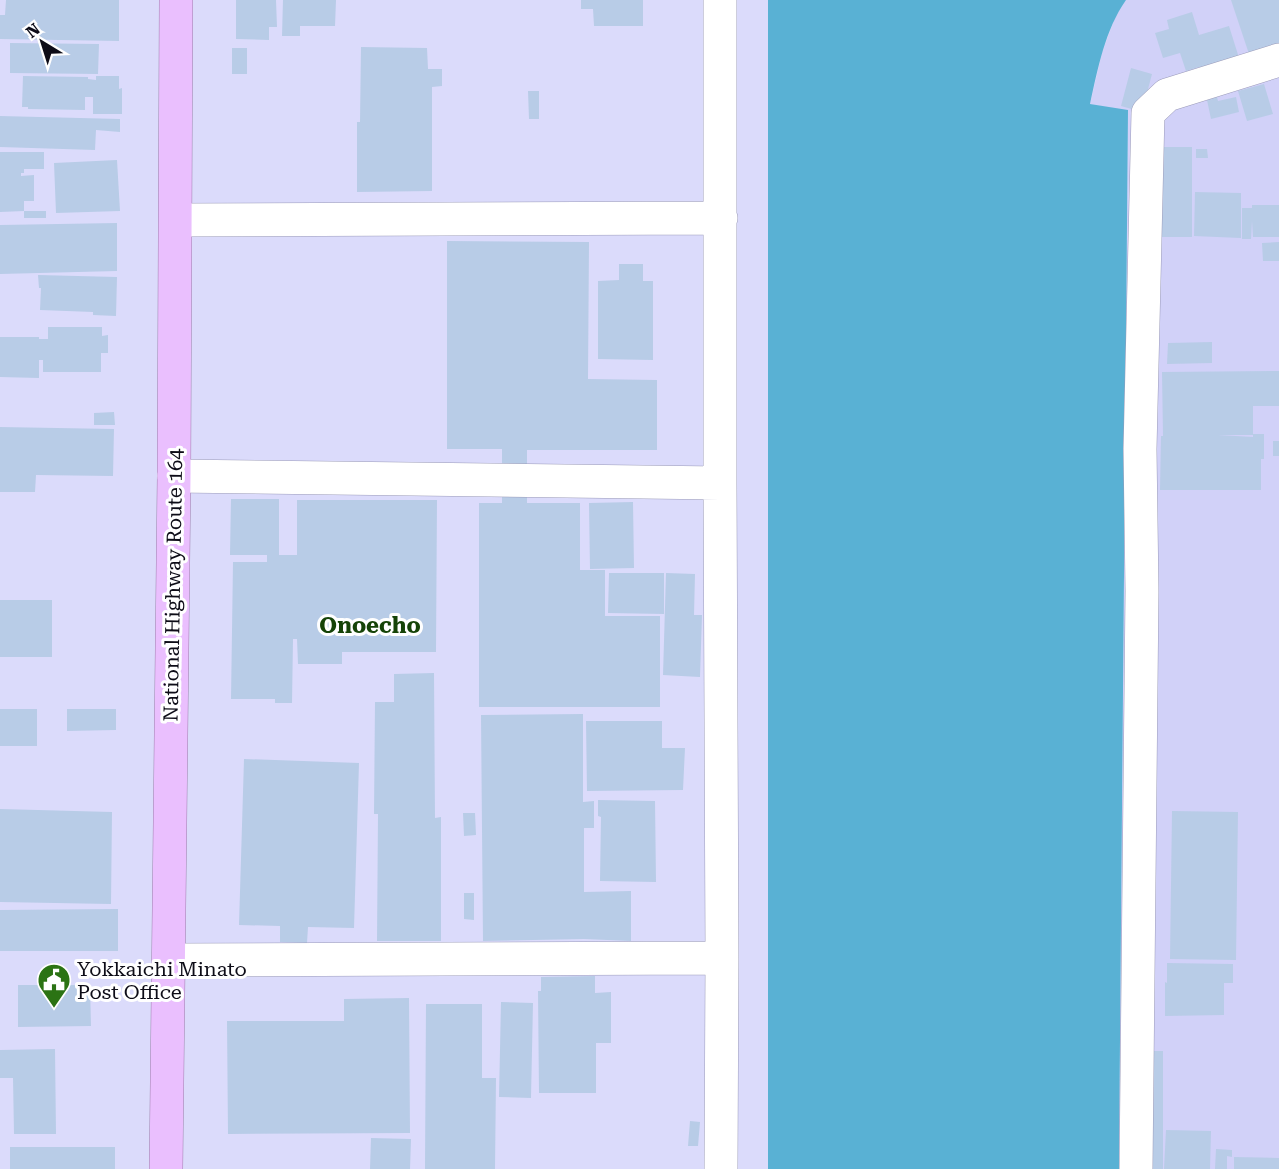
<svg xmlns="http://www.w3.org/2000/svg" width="1279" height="1169" font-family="'Roboto Serif',serif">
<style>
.built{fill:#d1d1f8}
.water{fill:#59b1d4}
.building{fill:#b8cce7;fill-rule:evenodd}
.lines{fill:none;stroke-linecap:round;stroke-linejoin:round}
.minor-casing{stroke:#9b9bb9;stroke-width:34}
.highway-casing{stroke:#9d80ad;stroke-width:34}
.minor{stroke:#fff;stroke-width:33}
.highway{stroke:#eabffe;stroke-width:33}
.labels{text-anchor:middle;stroke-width:6;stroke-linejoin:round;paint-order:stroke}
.street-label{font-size:20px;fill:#0d0c17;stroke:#fff}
.poi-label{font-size:20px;fill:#0d0c17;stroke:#fff;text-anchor:start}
.quarter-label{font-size:22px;font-weight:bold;fill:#154307;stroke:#fff}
</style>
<rect width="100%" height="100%" fill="#dbdbfb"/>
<path class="built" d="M1126,0H1279V1169H1121L1119,1156L1128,111L1090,104L1102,53L1117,12Z"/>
<path class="water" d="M768,0H1126C1105,30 1098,68 1090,104L1128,110L1119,1156L1121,1169H768Z"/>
<path class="building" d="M6,0H119V41L0,39V15H5Z
M236,0H276L277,27H269V40L236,39Z
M283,0H336L335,26H300V36H282Z
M581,0H643V26H594L593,9H581Z
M1231,0H1279V44L1249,54Z
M1192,12L1199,35L1229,26L1240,61L1201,72L1199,67L1186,71L1180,53L1163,58L1155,33L1169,29L1167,20Z
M10,43L99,44L98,74L10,73Z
M361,47L427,48L428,69H442V86L432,87V191L357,192V122H360Z
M232,48H247V74H232Z
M1131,68L1152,74L1142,112L1121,106Z
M23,76L88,77V79L96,80V76H119V89L122,88V114H93V97H85V110L28,109V107H22Z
M1264,84L1273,114L1247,121L1238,91Z
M528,91H539V119H529Z
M1217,97L1218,101L1236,97L1239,112L1211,119L1207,100Z
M0,116L120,119V132L96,130L95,150L0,147Z
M1160,147H1192V237H1161Z
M1196,149H1207L1208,158H1196Z
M0,152H44V169H24V173H21V176L34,175V201H24V211L0,212Z
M117,160L120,211L56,213L54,163Z
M1195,192L1241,193V238L1194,236Z
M1252,205H1279V237H1253L1252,221L1251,239H1242V208H1252Z
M24,211H46V218H24Z
M117,223V271L0,274V225Z
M447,241L589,242L588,379L657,380V450H527V503H580V570H605V616H660V707H479V503H502V449H447Z
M1279,242V261H1263L1262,243Z
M619,264H643V281H653V360L598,359V281L619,280Z
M38,275L117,277L116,316L93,315V312L40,310L41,288H39Z
M48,327H102V336L108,335V353H101V372H43V360H39V378L0,377V337H39V339H48Z
M1212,342V363L1167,364L1168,343Z
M1279,371V406H1253V434H1264V459H1261V490H1160L1161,436H1163L1162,372ZM1218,435H1253V437Z
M114,412L115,425H94V413Z
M0,427L114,429L113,476L36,475L35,492H0Z
M1273,441H1279V456H1273Z
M231,499H279V555H297V500H437L436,652H342V664H298L297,639H293L292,703H275V699H231L233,562H267V555H230Z
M633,502L634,568L590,569L589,503Z
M609,573H664V614L608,613Z
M666,573L695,574L694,615H702L700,677L663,675Z
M0,600H52V657H0Z
M434,673L435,818L441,817V941H377L378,814H374L375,702H394V674Z
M0,709H37V746H0Z
M67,709H116V730L67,731Z
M583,714V802L594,801V828H584V892L631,891V941L584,939L483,941L481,715Z
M586,721H662V748H685L683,790L587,791Z
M244,759L359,763L354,928L308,927L307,943L280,942V926L239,925Z
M598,800L655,801L656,882L600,881L601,817L598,816Z
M0,809L112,812L111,904L0,902Z
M1172,811L1238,812L1236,960L1170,959Z
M463,813H475L476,835L464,836Z
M464,893H474V920L464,919Z
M118,909V951H0V910Z
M1167,963L1233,964V983H1224V1015L1165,1016V982L1167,983Z
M595,976V993L611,992V1043H596V1093H539L538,991H541V977Z
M18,985H90L91,1026L18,1027Z
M409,998L410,1133L228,1134L227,1021H344V999Z
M501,1002L533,1003L531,1098L499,1097Z
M426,1004H482V1078H496L495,1169H425Z
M55,1049L56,1134H14L13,1078H0V1050Z
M1151,1051H1163V1169H1151Z
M690,1121L700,1122L698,1146H688Z
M1166,1130L1211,1131L1210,1169H1164Z
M371,1138L411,1139L410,1169H370Z
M10,1147H115V1169H10Z
M1216,1149L1232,1150V1157L1227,1156V1169H1215Z
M1234,1157L1279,1158V1169H1234Z"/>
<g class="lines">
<g class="minor-casing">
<path id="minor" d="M720,0V483L722,958L721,1169
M176,220L721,218
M174,476L720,483
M169,960L722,958
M1136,1169L1142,591L1140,449L1148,113L1167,95L1279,60"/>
</g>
<g class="highway-casing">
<path id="highway" d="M166,1169L174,476L176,0"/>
</g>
<use href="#minor" class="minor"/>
<use href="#highway" class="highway"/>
</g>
<defs>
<g id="civic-pin" transform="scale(1.725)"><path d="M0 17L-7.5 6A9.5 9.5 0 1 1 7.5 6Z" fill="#2b7314" stroke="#fff"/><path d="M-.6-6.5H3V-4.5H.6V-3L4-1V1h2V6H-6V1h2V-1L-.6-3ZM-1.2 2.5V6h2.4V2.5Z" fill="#fff"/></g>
</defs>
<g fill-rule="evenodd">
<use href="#civic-pin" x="54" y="980"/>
</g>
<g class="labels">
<g class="street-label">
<text transform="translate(173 585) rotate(-89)" y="7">National Highway Route 164</text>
</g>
<g class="poi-label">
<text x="77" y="976">Yokkaichi Minato<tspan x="77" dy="23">Post Office</tspan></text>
</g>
<g class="quarter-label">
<text x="370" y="633">Onoecho</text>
</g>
</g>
<g transform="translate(42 42) rotate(322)" stroke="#ffffff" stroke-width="4.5" paint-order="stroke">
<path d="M0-4.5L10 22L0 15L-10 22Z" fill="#0d0c17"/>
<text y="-9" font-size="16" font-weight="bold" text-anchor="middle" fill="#0d0c17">N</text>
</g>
</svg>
